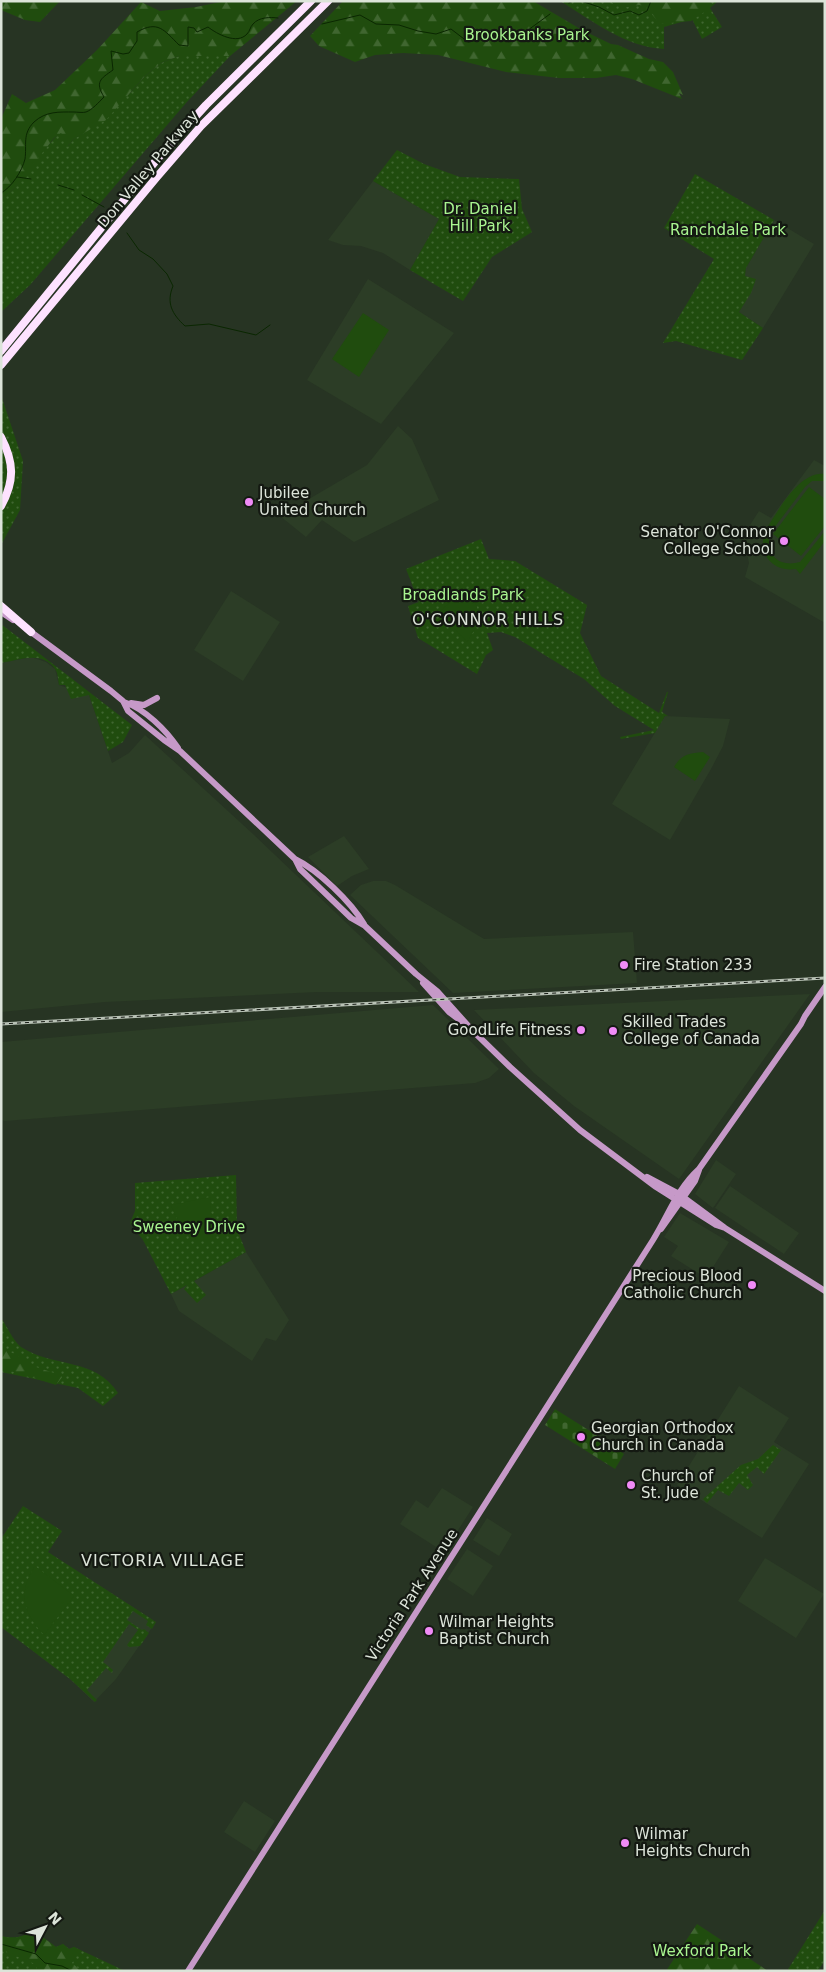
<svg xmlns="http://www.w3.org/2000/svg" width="826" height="1972" font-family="'DejaVu Sans',sans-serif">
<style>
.built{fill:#2c3d26}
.grass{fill:url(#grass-dots)}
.forest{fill:url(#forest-firs)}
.cemetery{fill:url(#cemetery-stones)}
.pitch{fill:#204c0e}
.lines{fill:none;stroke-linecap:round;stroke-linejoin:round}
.stream{stroke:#0a2701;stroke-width:1}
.secondary{stroke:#c699c8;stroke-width:6}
.highway{stroke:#fee2ff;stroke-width:8}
.rail-casing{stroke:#b9c2b6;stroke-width:3}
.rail{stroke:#141912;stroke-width:1;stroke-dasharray:4;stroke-linecap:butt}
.poi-dot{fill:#f08bf6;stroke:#141912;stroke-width:2}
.labels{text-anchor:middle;stroke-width:4.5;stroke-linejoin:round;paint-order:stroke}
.park-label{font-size:15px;fill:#a9f590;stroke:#141912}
.street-label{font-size:15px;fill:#dce4d9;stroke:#141912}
.poi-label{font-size:15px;fill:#dce4d9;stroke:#141912;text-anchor:start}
.neighbourhood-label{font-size:16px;letter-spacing:1px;fill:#dce4d9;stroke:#141912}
</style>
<defs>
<pattern id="grass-dots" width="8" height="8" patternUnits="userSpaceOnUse" patternTransform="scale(1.25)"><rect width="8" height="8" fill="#204c0e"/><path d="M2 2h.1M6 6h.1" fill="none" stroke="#406630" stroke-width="1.8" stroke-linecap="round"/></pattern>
<pattern id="forest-firs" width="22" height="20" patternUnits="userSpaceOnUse" patternTransform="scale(1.25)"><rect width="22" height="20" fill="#204c0e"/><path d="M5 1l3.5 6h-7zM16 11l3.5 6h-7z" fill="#406630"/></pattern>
<pattern id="cemetery-stones" width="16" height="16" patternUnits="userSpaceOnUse" patternTransform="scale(1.25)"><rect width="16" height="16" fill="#204c0e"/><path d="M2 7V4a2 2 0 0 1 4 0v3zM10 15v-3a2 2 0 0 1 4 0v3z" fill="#406630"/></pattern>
</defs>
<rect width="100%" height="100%" fill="#273423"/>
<path class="built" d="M373,181L439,219L410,270L383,253L361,246L343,245L328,240Z
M774,220L814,244L763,328L739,312L747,297L742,293L746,268Z
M368,279L454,333L381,424L307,380Z
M398,426L412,439L439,500L354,542L322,520L306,537L280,516L367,465Z
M814,460L825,466V623L745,577L749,563L745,543L741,539L759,511L771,518Z
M231,591L280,622L243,681L194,650Z
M31,657L46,662L55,669L59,685L89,695L112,763L129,753L145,735L253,834L419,992H317L105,1002L1,1012V663Z
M665,716L730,719L723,746L711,769L670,840L612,804Z
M344,836L369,869L352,876L337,886L308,857Z
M373,881H386L395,885L484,939L633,932L637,983L453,993L350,895L361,885Z
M810,994L679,1179L574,1106L534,1073L474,1010Z
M433,1005L499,1069L489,1078L475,1083L5,1121L1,1120V1042Z
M716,1160L736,1174L713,1208L695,1194Z
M730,1186L799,1233L784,1254L715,1208Z
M680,1213L729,1242L706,1278L671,1256L678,1246L664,1237Z
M246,1252L289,1320L276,1341L266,1338L252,1361L179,1311L171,1294Z
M739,1386L789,1418L774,1442L809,1464L762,1538L677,1485Z
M442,1488L473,1507L444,1552L400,1524L416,1500L428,1508Z
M487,1518L512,1534L499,1556L473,1540Z
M467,1549L493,1566L473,1596L447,1579Z
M765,1558L824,1594L796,1638L738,1601Z
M88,1578L156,1622L116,1679L94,1702L70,1679L38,1655Z
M244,1801L275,1821L255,1852L224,1832Z"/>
<path class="grass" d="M560,1H716L717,2L710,8L722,27L702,39L692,19L664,27V49C625,47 593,21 560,1Z
M206,55L230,56L186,103L30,285L1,312V199L14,189L36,159L61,131L66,135L68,146L74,139L88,130L131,92L145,76L161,63L179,56Z
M397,150L424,164L460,177L519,179L522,209L532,232L492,257L463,301L410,270L439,219L373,181Z
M695,174L774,220L746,268L745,276L756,279L751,293L739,312L763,328L742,360L676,341L663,343L714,259L664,228Z
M1,395L23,461L20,510L1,545Z
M481,539L489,559L515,561L587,605L580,633L601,676L659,713L667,692H668L662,712L668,716H665L655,733L621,739L620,737L654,730L615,706L584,679L515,637L501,632L487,633L493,650L486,655L477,674L418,638L408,606L419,602L406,569Z
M1,624L132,725L123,742L108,751L89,695L71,699L65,685H59C58,680 58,673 55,669C42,650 19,660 1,663Z
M236,1175L237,1229L246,1252L194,1281L206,1295L197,1303L184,1289L187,1285L171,1294L143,1240L130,1223L135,1211V1183Z
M1,1318C7,1326 13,1341 21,1347C53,1368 95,1357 118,1393L103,1406L78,1388L1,1372Z
M773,1445L781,1450L764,1474L757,1467L747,1475L753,1485L748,1490L739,1483L729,1496L718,1490L707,1503L703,1499L741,1465L758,1459Z
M23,1506L62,1531L48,1552L156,1622L152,1629L146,1625L148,1621L133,1611L127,1620L142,1630L144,1629L149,1633L140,1646L129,1647L127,1645L138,1630L129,1624L103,1662L113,1670L112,1673L106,1668L87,1690L97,1700L95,1702L70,1679L1,1627V1539Z
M825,1910V1960L818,1971H787Z
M33,1930L56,1947L63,1944L69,1949L74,1947L125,1971H1V1936C15,1939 22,1938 33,1930Z"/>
<path class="forest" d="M1,1H60L40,22L25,20L1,10Z
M225,1H297L230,56H179L161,63L145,76L106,120L74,139L67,147L65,137L61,133L54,138L14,189L1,199V119L12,94L26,103L55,90L97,50L141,2L160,11L196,7Z
M343,1H533L582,30L611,44L618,45L649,59L663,62L673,72L683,95L679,93L682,99L632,79L616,75L596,78H559L506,72L438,55L403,53L375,55L355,62L319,46L310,36Z
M601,1H709V9L691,21L660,24L645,6L639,5L627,7Z
M3,1348L18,1356L33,1366L63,1376L56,1385L1,1368V1349Z
M697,1924L768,1971H666Z
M33,1930L56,1947L63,1944L69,1949L74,1947L80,1950L72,1963L79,1969L78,1971H61L55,1968L56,1971H38L35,1964L1,1950V1936C15,1939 22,1938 33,1930Z"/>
<path class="cemetery" d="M555,1409L617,1448L624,1454L615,1469L545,1425Z"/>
<path class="pitch" d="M363,313L389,330L359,377L332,359Z
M825,474V481H812L805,487L771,532C763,554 779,568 800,562L825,531V541L800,574L796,569C771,573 756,551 766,529C779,510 799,471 825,474Z
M809,487L825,499V526L801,556L773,534Z
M466,589C483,613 483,618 467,642L439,612Z
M703,752L710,757L695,781L674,767C681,755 689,753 703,752Z
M210,1197L213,1240H197L181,1228L171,1205Z
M35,1566L74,1596L44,1635C24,1614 17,1593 35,1566Z"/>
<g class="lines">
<path class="stream" d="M581,1L599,7L614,15L630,11L639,15L647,11L651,1
M569,3L573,1
M322,24L360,15L376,24L399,25L418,31L436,34L451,29L468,42C484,39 492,37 509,40L524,33L550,14
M17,177L31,179
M58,185L74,190
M1,193C12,187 22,171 25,159C27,145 22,134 34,122C46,111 59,112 74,112C77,112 83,113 86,112C92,110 99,102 104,97C95,82 100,79 113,70L111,51L123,54L129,53L137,41V32C158,20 164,30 179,45L188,46V27L194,28L197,32L208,27C217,34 237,45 247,34C250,31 250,27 253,24C259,17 270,17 278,18
M82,195L104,207
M127,233L139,250L153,259L167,274L173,286C166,303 172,314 185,326L209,324L256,335L270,325
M1,1944L36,1954L45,1963L62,1966L72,1971"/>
<path class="secondary" d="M1,612L13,620
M27,629L111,691L123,701L128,711L164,740L180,751L295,859C318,870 351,902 364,924
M124,702C145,709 166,730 178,748
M131,703L144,705L157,698
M295,859L300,869L351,918L365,926L416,974L437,991L472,1030L510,1067L580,1130L656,1187L716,1225L725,1228
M423,983L449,1012L461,1021
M647,1177L679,1194L725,1228L825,1291
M661,1229L695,1181L699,1170
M188,1971L653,1240C668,1216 677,1189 699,1169L801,1024L805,1016L825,987"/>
<path class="highway" d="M1,351L163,152L206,105L311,1
M1,365L156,178L201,126L328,1
M1,437C14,462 15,481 1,506
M1,606L31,632"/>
<g class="rail-casing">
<path id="rail" d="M1,1024L825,978"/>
</g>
<use href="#rail" class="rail"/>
</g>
<g class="poi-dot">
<circle cx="249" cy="502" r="5"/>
<circle cx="784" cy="541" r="5"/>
<circle cx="624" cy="965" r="5"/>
<circle cx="581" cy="1030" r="5"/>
<circle cx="613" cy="1031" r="5"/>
<circle cx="752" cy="1285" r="5"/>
<circle cx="581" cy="1437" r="5"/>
<circle cx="631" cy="1485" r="5"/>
<circle cx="429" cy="1631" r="5"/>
<circle cx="625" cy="1843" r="5"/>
</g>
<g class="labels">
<g class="park-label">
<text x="527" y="40">Brookbanks Park</text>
<text x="480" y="214">Dr. Daniel<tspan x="480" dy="17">Hill Park</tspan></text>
<text x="728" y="235">Ranchdale Park</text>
<text x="463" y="600">Broadlands Park</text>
<text x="189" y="1232">Sweeney Drive</text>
<text x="702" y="1956">Wexford Park</text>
</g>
<g class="street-label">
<text transform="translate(148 169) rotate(-50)" y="5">Don Valley Parkway</text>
<text transform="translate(412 1595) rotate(-57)" y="5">Victoria Park Avenue</text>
</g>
<g class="poi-label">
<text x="259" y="498">Jubilee<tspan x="259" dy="17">United Church</tspan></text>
<text x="774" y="537" text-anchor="end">Senator O'Connor<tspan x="774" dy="17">College School</tspan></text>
<text x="634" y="970">Fire Station 233</text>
<text x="623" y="1027">Skilled Trades<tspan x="623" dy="17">College of Canada</tspan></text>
<text x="571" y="1035" text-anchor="end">GoodLife Fitness</text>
<text x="742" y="1281" text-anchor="end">Precious Blood<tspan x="742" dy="17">Catholic Church</tspan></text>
<text x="591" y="1433">Georgian Orthodox<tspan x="591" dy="17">Church in Canada</tspan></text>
<text x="641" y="1481">Church of<tspan x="641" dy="17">St. Jude</tspan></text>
<text x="439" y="1627">Wilmar Heights<tspan x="439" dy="17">Baptist Church</tspan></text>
<text x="635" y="1839">Wilmar<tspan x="635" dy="17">Heights Church</tspan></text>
</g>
<g class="neighbourhood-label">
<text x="488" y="625">O'CONNOR HILLS</text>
<text x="163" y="1566">VICTORIA VILLAGE</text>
</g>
</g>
<rect width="826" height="1972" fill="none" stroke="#dce4d9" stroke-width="5"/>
<g transform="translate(45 1927) rotate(49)" stroke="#141912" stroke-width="4" paint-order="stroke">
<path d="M0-4L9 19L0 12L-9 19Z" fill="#dce4d9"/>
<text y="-8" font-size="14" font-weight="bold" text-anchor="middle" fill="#dce4d9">N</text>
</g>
</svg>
